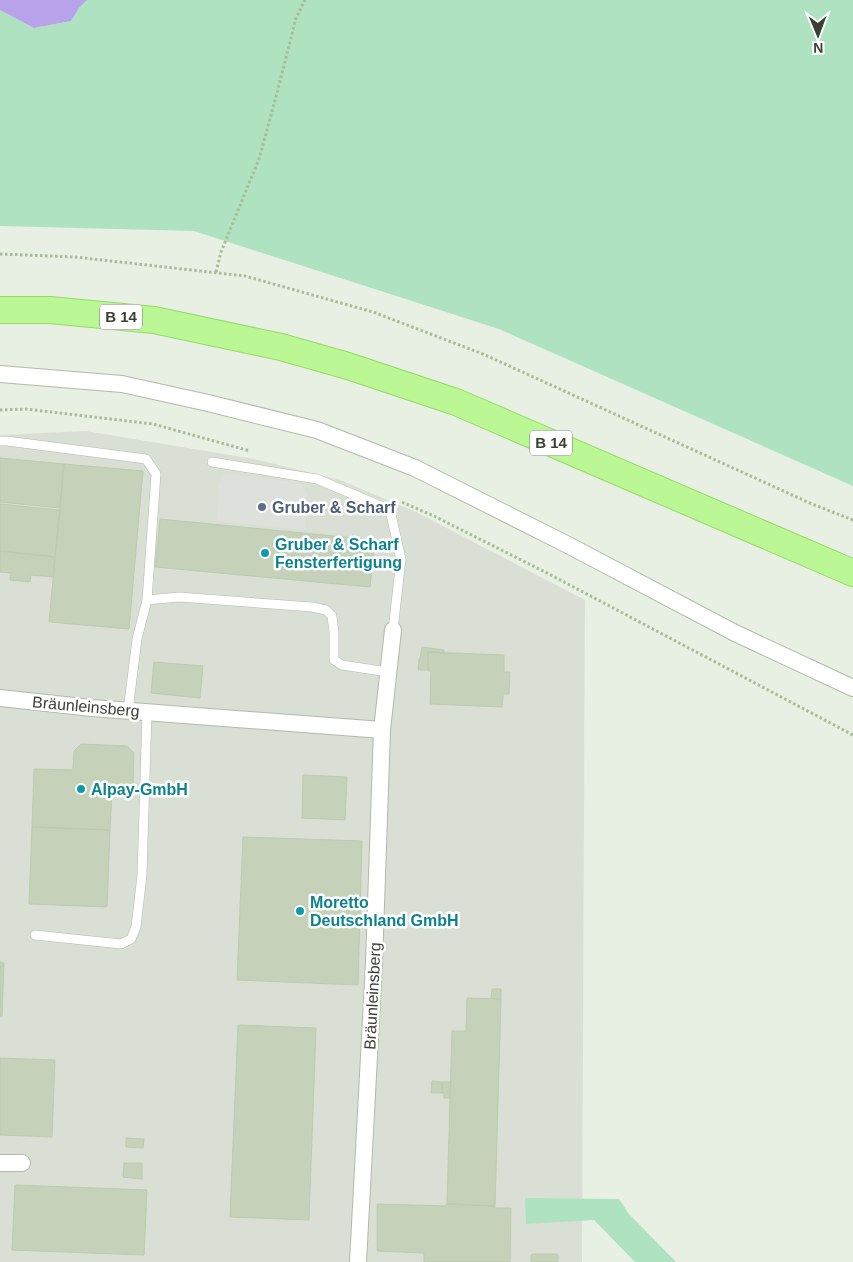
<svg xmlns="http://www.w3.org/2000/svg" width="853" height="1262" font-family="Helvetica,sans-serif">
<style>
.industrial{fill:#dadfd5}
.green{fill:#aee2c0}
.parking{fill:#dee1db}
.water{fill:#b8a2ea}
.building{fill:#c5d1b9;stroke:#bccbad}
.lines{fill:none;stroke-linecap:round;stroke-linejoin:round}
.lane-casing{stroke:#b0bba6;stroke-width:10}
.street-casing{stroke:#b0bba6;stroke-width:18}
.primary-casing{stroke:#95da67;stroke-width:28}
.path{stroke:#a8bb99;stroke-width:3;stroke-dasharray:2.5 2.5;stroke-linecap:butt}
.lane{stroke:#fff;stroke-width:9}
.street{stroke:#fff;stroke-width:16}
.primary{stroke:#bbf795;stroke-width:26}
.service-dot{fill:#5c6f8a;stroke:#fff;stroke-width:2}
.culture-dot{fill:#0f9aa8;stroke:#fff;stroke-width:2}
.labels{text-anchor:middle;stroke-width:5;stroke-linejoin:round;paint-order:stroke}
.shield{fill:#fff;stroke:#757a71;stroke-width:1}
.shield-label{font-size:15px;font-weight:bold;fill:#3a4134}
.service-label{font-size:16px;font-weight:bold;fill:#4e5e75;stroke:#fff;text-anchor:start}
.culture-label{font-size:16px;font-weight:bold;fill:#0d838f;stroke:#fff;text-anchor:start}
.street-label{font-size:16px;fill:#3a4134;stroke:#fff}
</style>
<rect width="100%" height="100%" fill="#e8f0e3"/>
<path class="industrial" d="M86,431L254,459L340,480L416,512L585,600L582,1262H0V435Z"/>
<path class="green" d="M87,0H853V486L499,329L194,231L0,226V10L34,28L71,21L79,8Z
M525,1198L619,1199L629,1214L676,1262H635L594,1220L526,1224Z"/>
<path class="parking" d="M226,474L300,483L308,493L305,530L217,521L219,483Z"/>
<path class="water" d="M0,0H87L79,8L71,21L34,28L0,10Z"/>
<path class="building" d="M0,458L64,464L60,508L0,502Z
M64,464L143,471L129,629L49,622Z
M0,504L60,510L55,557L0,551Z
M160,519L375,540L370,587L155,567Z
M0,551L55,557L53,577L31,575L30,582L10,580L11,573L0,572Z
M422,647L444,650V653L428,652V670H418L419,659H420Z
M428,652L504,655V672H510L509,694H503L502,707L430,704L431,671H428Z
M154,662L203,666L200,698L151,693Z
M81,744L127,746L134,753L133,786L125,792H112L110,830L32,827L34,769L73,770L74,751Z
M303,775L347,777L345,820L302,818Z
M32,827L110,830L107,907L29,904Z
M243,837L362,841L358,985L237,980Z
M0,962L4,963L2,1016H0Z
M492,989H501V999L491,998Z
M467,998L501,999L495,1206L447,1204L452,1031H466Z
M238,1025L316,1028L309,1220L230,1217Z
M0,1058L55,1060L52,1137L0,1135Z
M432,1081L442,1082V1093H431Z
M442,1082H451L450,1098H444V1093H442Z
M126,1138L144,1139L143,1148L126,1147Z
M124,1163H142V1179L123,1177Z
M15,1185L147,1190L144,1255L12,1250Z
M377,1204L446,1206V1204H447L495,1206V1208H511L510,1262H424V1253L377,1251Z
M533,1254H557L558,1256V1262H531V1255Z"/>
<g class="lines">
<g class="lane-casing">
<path id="lane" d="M0,441H7L146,459L156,474L147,600
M212,462L317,479L390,510L401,559L393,630
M128,711L137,639L147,600L179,597L312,607L326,610L332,616L334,632V660L342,665L388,672
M35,935L121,944L131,939L136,927L142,875L147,712"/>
</g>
<g class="street-casing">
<path id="street" d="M0,374L122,384L208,403L317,430L415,468L568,545L735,633L853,688
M0,698L92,708L382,730
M0,1163H22
M358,1262L374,963L382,730L393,630"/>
</g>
<g class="primary-casing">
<path id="primary" d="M0,310H50L154,320L281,347L348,366L456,402L853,573"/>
</g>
<path class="path" d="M0,254L75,257L245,276L373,312L483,354L812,504L853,520
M216,272L221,252L259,159L277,93L296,18L305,0
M0,410L26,409L153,424L250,451
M402,502L434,516L549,574L853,735"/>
<use href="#lane" class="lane"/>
<use href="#street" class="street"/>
<use href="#primary" class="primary"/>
</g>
<circle class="service-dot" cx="262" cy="507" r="5"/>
<g class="culture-dot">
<circle cx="265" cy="553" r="5"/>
<circle cx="81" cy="789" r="5"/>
<circle cx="300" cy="911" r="5"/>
</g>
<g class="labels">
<g class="shield">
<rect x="100" y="304.5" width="42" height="25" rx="4"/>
<rect x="530" y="430.5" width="42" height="25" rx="4"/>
</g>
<g class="shield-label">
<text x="121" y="322">B 14</text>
<text x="551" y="448">B 14</text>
</g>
<g class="service-label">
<text x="272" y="513">Gruber &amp; Scharf</text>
</g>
<g class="culture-label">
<text x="275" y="550">Gruber &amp; Scharf<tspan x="275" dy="18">Fensterfertigung</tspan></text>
<text x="91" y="795">Alpay-GmbH</text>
<text x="310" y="908">Moretto<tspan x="310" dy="18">Deutschland GmbH</tspan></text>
</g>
<g class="street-label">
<text transform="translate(86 706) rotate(5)" y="6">Bräunleinsberg</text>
<text transform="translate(372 996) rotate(-87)" y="6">Bräunleinsberg</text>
</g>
</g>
<g transform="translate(818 35) rotate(179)" stroke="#ffffff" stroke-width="4" paint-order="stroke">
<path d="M0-4L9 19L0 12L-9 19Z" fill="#3a4134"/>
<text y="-8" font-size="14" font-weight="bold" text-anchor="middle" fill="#3a4134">N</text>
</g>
</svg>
